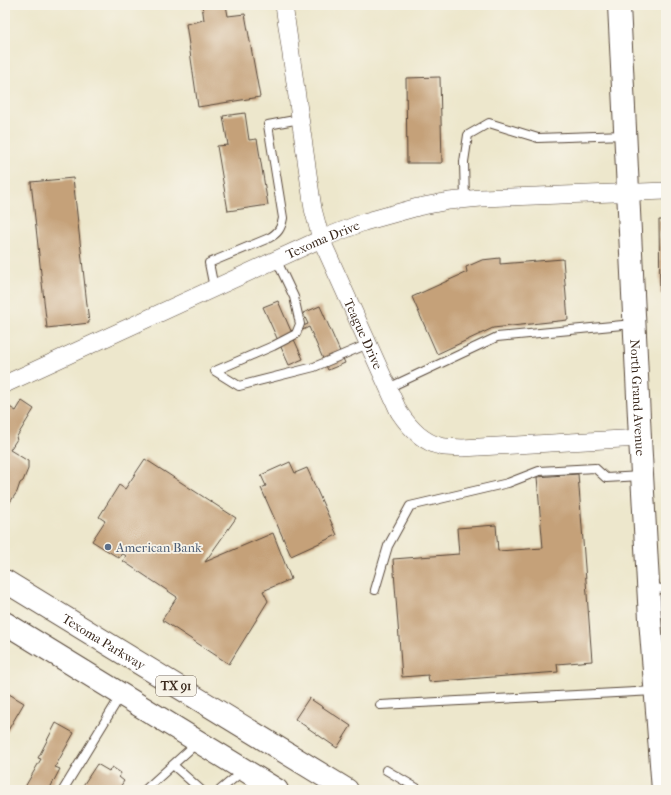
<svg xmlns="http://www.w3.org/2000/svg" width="671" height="795" font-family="'IM FELL French Canon',serif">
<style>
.building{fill:#c5a179}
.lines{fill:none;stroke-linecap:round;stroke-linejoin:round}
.lane-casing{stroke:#564638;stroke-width:10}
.street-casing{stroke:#564638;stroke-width:18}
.secondary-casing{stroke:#564638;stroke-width:24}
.primary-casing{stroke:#564638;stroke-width:24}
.lane{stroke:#fff;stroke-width:8}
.street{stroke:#fff;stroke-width:17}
.secondary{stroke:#fff;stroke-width:22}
.primary{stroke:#fff;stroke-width:22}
.service-dot{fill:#5c6f8a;stroke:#f7f3e8;stroke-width:1.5}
.labels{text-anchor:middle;stroke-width:3.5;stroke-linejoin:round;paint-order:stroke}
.shield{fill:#f7f3e8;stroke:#73665b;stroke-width:1}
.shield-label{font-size:12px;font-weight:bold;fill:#3b2a1e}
.street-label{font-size:13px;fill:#3b2a1e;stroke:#f7f3e8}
.service-label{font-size:13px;fill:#4e5e75;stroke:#f7f3e8;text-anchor:start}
</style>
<rect width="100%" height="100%" fill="#f7f3e8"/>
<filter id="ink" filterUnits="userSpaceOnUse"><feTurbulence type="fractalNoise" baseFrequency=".025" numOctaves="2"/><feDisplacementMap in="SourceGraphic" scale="8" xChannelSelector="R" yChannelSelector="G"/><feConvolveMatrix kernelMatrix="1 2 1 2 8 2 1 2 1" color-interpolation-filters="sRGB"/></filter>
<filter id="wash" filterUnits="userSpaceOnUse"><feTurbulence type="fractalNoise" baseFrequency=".012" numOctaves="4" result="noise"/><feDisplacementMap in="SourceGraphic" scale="16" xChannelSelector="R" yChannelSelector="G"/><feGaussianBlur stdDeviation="0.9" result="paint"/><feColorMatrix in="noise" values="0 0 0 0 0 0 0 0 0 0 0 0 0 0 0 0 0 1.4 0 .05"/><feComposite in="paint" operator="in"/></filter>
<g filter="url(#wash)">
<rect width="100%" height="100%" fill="#ede7cc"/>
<g id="blocks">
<path class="building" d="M202,5H226L228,16L245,14L260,97L198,107L186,24L204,20Z
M440,77L442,163H407L406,78Z
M245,113L249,140L257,139L268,205L228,211L217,146L228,145L223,116Z
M73,178L89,323L47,328L31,182Z
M659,220H666V294H660Z
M500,258V264L563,259L568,320L493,328L437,354L412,297L467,272L466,267L482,260Z
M278,301L291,331L308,324L303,313L320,306L345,363L328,370L309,327L292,335L303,359L289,365L263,307Z
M22,401L34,409L16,438L17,439L10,450L28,461V469L23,481L20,483L17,492L6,508L5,507V411L8,406L16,411Z
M145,459L236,518L205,562L273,533L291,579L263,591L268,601L229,664L162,620L177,597L123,561L126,556L122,553L119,558L92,541L105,521L99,517L119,485L125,489Z
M290,462L295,473L307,468L337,535L291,556L261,488L266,486L261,475Z
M578,474L592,661L557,664L558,672L429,682L428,675L402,677L393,559L459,554L457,528L496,525L498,551L543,548L537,477Z
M9,694L24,703L7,732L5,730V701Z
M309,698L351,726L337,748L295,719Z
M56,723L74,733L55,767L60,769L49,790H30L25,787L41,759L38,758Z
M97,764L109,771L112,767L121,773L119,777L124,781L118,790H80Z"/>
</g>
</g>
<g filter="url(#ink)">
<use href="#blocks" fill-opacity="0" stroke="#564638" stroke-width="1"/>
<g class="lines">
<g class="lane-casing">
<path id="lane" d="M465,200L464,162L468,135L489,123L538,138L625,135
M214,288L209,263L269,238C278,233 281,229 283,218L268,125L300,119
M215,371L273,346L296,334L300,324L294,297L276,259
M215,371L239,386L314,367L368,344
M388,388L497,337L633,324
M649,588L666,589
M375,590L388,546L410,506L508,483L539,471L595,468L606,478L641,476
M380,705L655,691
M173,765L201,790
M386,770L420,790
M63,790L121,695
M145,790L198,742
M220,790L244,770"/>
</g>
<g class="street-casing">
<g id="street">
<path id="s1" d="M284,5L313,209L321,239L399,412C409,427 422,442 440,446C447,448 455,447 462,448L640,438"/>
<path id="s2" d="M5,384L321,239L364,222L418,207L449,201L481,198L666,191"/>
</g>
</g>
<g class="secondary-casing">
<g id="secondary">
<path id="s3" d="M619,5L640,438L650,619L663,790"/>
</g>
</g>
<g class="primary-casing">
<g id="primary">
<path id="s4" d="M5,581L347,790"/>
<path d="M5,623L277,790"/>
</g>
</g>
<use href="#lane" class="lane"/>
<use href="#street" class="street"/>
<use href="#secondary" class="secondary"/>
<use href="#primary" class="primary"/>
</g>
</g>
<circle class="service-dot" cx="108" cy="547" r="4"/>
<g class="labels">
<rect class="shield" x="156" y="676" width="40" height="20" rx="3"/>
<g class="shield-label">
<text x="176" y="690">TX 91</text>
</g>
<g class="street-label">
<text dy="5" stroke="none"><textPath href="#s2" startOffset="349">Texoma Drive</textPath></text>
<text dy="5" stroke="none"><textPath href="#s1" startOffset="341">Teague Drive</textPath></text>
<text dy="5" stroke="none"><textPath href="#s3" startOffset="393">North Grand Avenue</textPath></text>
<text dy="5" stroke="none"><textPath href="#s4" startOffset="116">Texoma Parkway</textPath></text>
</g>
<g class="service-label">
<text x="116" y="552">American Bank</text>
</g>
</g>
<rect width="671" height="795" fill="none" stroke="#f7f3e8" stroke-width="20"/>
</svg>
